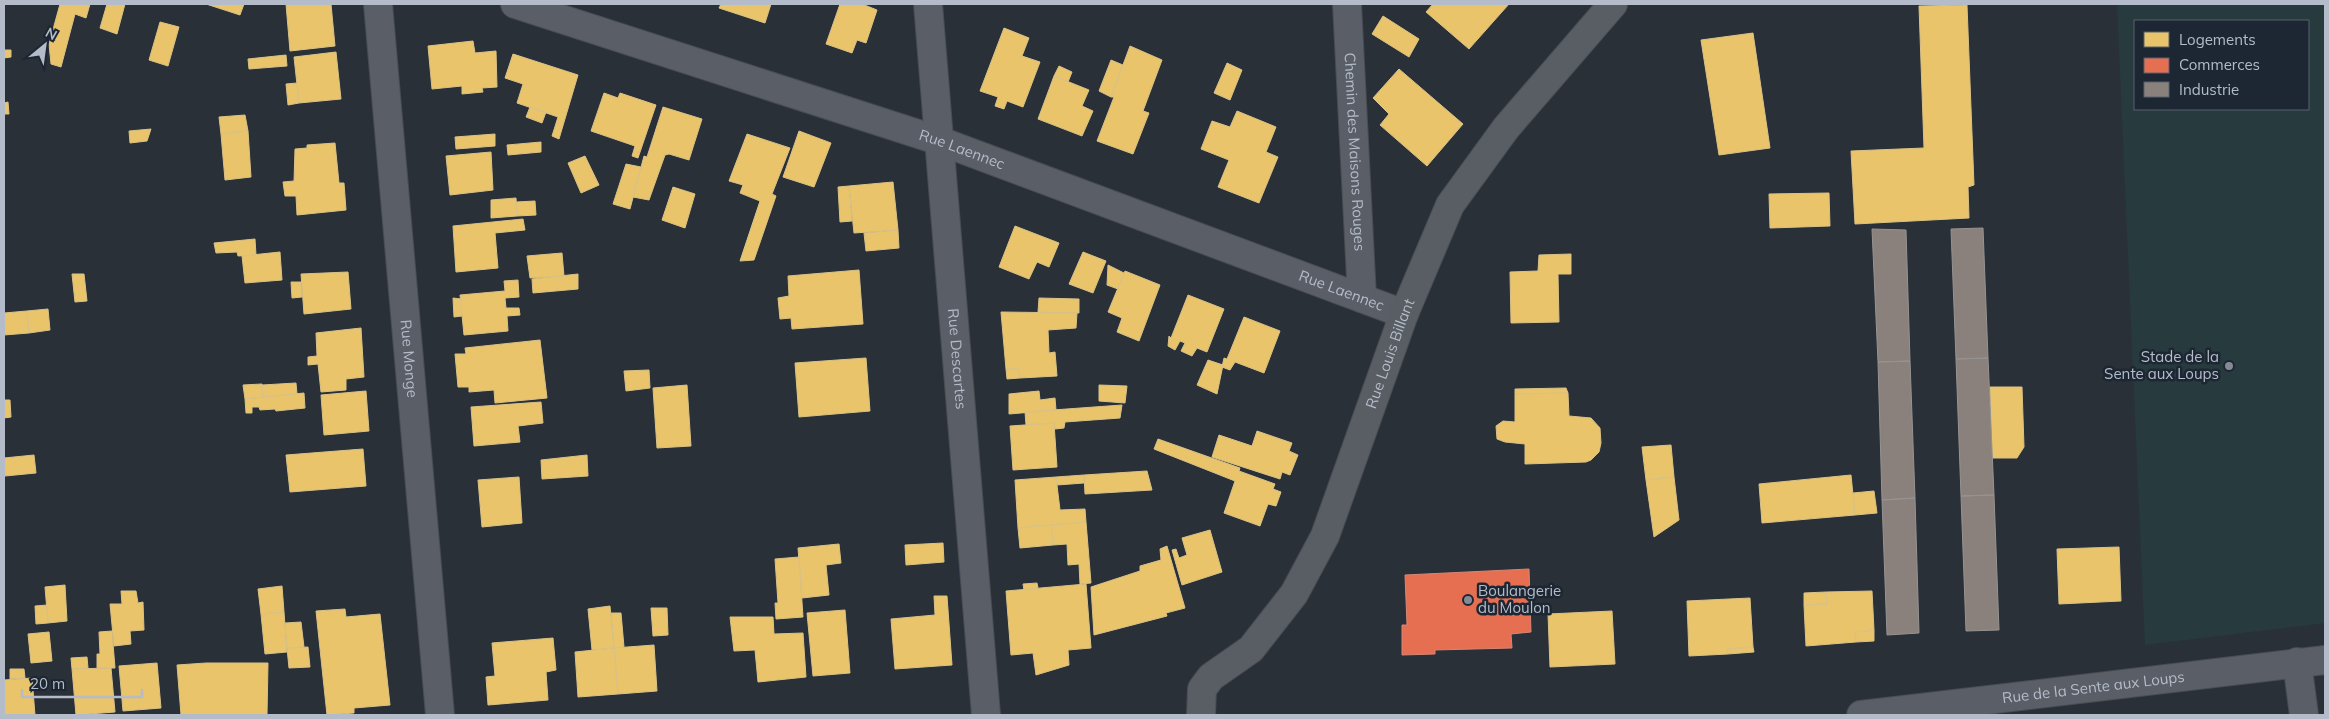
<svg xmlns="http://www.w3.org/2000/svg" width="2329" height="719" font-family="Mulish,sans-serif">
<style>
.green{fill:#273a3e;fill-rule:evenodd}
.homes{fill:#e9c46a;stroke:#d9c286}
.shops{fill:#e76f51;stroke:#d88675}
.industry{fill:#8a817c;stroke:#979393}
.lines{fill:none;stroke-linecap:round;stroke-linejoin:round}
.street-casing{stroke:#484c53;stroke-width:30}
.secondary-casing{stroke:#484c53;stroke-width:30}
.street{stroke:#5a5e66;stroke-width:28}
.secondary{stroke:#595d64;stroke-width:28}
.poi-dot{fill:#848b96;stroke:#1d2633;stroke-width:2}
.labels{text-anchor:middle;stroke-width:5;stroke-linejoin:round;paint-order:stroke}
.street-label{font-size:15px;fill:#b4bcc9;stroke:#1d2633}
.poi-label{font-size:15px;fill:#b4bcc9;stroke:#1d2633;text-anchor:end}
</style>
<rect width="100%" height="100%" fill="#2a3038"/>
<path class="green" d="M2117,4H2325V623L2145,645ZM2135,21H2308V109H2135Z"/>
<path class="homes" d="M60,4H90L86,18L75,14L61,67L51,64L49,44Z
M107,4H125L117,34L100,28Z
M206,4H244L240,15Z
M286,4H331L335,46L290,51Z
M721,4H771L765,23L719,8Z
M840,4H862L877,10L866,43L857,40L852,53L826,44Z
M1433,4H1509L1469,49L1426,12Z
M1967,5L1974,185L1968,187L1969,218L1855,224L1851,151L1924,148L1919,6Z
M1383,16L1419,39L1409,57L1372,34Z
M160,22L179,27L168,66L149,60Z
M1004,28L1029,38L1022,56L1040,62L1023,107L1007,101L1004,109L995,106L998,97L980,91Z
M1753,33L1770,148L1719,155L1701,40Z
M473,41L475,53L496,51L497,87L482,88L483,92L462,94V86L432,89L428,46Z
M1130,46L1162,60L1143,111L1149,113L1133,154L1097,141L1114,97H1111Z
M4,47V50H11V57L4,58Z
M336,52L341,99L299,103L294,57Z
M513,54L578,75L559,139L552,136L558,117L517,103L523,84L505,78Z
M286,55L287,66L249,69L248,59Z
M1111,60L1123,65L1111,97L1099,91Z
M1227,63L1242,70L1230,100L1214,93Z
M1059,66L1072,72L1068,82L1054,76Z
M1399,69L1463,124L1427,166L1380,125L1389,114L1373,98Z
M1054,76L1089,90L1082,106L1093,111L1082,136L1038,119Z
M297,83L299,103L288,105L286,84Z
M604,93L618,98L620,93L656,105L638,158L632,156L635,146L591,131Z
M8,102L9,114H4V103Z
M530,107L546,112L542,123L526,117Z
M663,107L702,119L689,160L669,154L665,155L649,200L633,197L644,156L647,157Z
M1237,111L1276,127L1266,152L1278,157L1259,203L1218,187L1229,160L1201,149L1212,121L1230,127Z
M245,115L248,131L221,134L219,117Z
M151,129L147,141L130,143L129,131Z
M248,131L251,177L225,180L221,134Z
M799,131L831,143L814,187L783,177Z
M495,134V146L456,149L455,137Z
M747,134L790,148L772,194L776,196L754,260L740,261L760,201L740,193L743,185L729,181Z
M541,142V152L508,155L507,145Z
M335,143L339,183H344L346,210L297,215L296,196H285L283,182L294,181L295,149L307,148V145Z
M491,152L493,190L450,195L446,156Z
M585,156L599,185L581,193L568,163Z
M626,164L641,167L630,209L613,204Z
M893,182L898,230L854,233L849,186Z
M849,186L852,221L840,222L838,187Z
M673,187L695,194L685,228L662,220Z
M1829,193L1830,226L1770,228L1769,194Z
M516,198L517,216L491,218V200Z
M535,201L536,215L517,216L516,202Z
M523,219L525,230L495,233L498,268L456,272L453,226Z
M1015,226L1059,243L1049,267L1037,262L1029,279L999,267Z
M898,230L899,248L866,251L864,233Z
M255,239L256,255L238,256L237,252L216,253L214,243Z
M280,252L282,280L245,283L242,256Z
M1083,252L1106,261L1093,293L1069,284Z
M562,253L564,276L530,278L527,256Z
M1571,254V274H1558L1559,322L1511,323L1510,272L1538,271L1539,255Z
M1108,265L1124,273L1118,289L1107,285Z
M859,270L863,324L792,329L791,318L780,319L778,298L789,296L788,276Z
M1125,271L1160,285L1139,341L1117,332L1122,318L1108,312Z
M348,272L351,309L304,314L301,274Z
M72,274H84L87,301L75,302Z
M578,274V289L533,293L532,279Z
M518,280L519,297L505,298L506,308H519L520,315L507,316L508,331L464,335L460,295L505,291L504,281Z
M291,282H301L302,297L292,298Z
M1188,295L1224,309L1207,352L1197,348L1192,356L1181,351L1185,343L1180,341L1175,350L1168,346L1169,336L1171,338Z
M453,298L461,299L462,316L454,317Z
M1039,298L1079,299V313L1038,312Z
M48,309L50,330L29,333L27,311Z
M27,311L29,333L4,335V313Z
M1001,312L1077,313L1076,328L1048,330L1049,353L1055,352L1057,376L1020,378L1019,369H1006Z
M1244,317L1280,331L1264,373L1235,362L1230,370L1222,367L1224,358L1227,359Z
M361,328L364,377L346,379V390L321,392L318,364L308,365V357L317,356L316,333Z
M540,340L547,398L495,403L494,390L469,392V387H458L455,354H466L465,348Z
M866,358L870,411L799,417L795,363Z
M1208,360L1223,365L1217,394L1197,385Z
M1006,369H1019L1020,378L1007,379Z
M649,370L650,388L626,391L624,371Z
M296,383L297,394L263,397L262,385Z
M262,384L263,397L245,399L243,385Z
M687,385L691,446L657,448L653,388Z
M1099,385L1127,386L1125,403L1099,401Z
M1990,387H2022L2024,447L2017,458H1992Z
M1566,388L1568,393L1515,394V389Z
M366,391L369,431L324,435L321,395Z
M1039,391L1040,400L1055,398L1056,410L1009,414V394Z
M304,393L305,408L276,411L275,409L260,410L259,407H252V413H246L245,399Z
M1568,393L1569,416L1591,418L1600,428L1601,443L1599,452L1591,460L1586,462L1525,464V444L1505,442L1497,439L1496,426L1503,421L1515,422V394Z
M4,400H10L11,417L4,418Z
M541,402L543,423L518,426L520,442L474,446L471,407Z
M1122,405L1120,418L1065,422L1064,428L1055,429L1054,423L1026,425L1025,412Z
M1054,423L1057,467L1013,470L1010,426Z
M1257,431L1292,443L1289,451L1298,455L1290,475L1282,472L1280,479L1212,457L1219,435L1252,446Z
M1158,439L1240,468L1239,471L1275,484L1273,489L1281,492L1276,506L1268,504L1260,526L1224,513L1235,481L1154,449Z
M1671,445L1674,477L1646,480L1642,447Z
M363,449L366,486L290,492L286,455Z
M34,455L36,473L5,476L4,458Z
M587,455L588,476L542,479L541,460Z
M1147,471L1152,490L1085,494L1084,475Z
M1084,475V483L1057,485L1056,477Z
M1851,475L1855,515L1762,523L1759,484Z
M519,477L522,523L482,527L478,480Z
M1056,477L1060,510L1085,509L1086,522L1018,528L1015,480Z
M1674,477L1679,520L1654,537L1646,480Z
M1874,491L1877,513L1855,515L1853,493Z
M1086,522L1091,583L1080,584L1079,564L1068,565L1067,544L1053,545L1051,525Z
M1051,525L1053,545L1020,548L1018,528Z
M1210,530L1222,572L1182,585L1172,550L1176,549L1179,558L1187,555L1182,538Z
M943,543L944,562L906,565L905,545Z
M839,544L841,563L826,565L829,595L802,598L798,548Z
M1167,546L1185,608L1166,613L1167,616L1094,635L1091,587L1140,571V566L1161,560L1160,549Z
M2119,547L2121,601L2059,604L2057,549Z
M799,557L803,617L776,619L775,603H778L775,559Z
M1037,583L1038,588L1024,590L1023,584Z
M1086,584L1091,648L1068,650L1069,665L1036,675L1033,653L1011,655L1006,591Z
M65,585L67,621L48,623L45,587Z
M282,586L284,612L261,614L258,589Z
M121,591H136L138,603L143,602L144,630L130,631L131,644L114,646L110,604H122Z
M1872,591L1874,630L1855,632L1856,642L1806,646L1804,605L1827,604L1826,592Z
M1826,592L1827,604L1804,605V593Z
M934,596H947L952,665L895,669L891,619L935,615Z
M1750,598L1753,647L1727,649L1728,654L1689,656L1687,601Z
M47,605L48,623L36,624L35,606Z
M610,606L614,648L592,650L588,609Z
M651,608H667L668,635L653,636Z
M345,609L346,617L380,614L390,705L354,708V713L327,715L316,611Z
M845,610L850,673L813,676L807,613Z
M1612,611L1615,664L1550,667L1548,614Z
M284,612L287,652L265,654L261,614Z
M611,613H621L624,647L614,648Z
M730,617H773L774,634L803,633L806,677L758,682L755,650L734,651Z
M301,622L304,647L287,648L285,623Z
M1874,630V641L1856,642L1855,632Z
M112,631L115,668H97V654H100L99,632Z
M49,632L52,661L31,663L28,634Z
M553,638L556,670L546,672L548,700L488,705L486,677L495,676L492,643Z
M654,645L657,691L618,694L614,648Z
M308,647L310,667L289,668L287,648Z
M1753,647L1754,652L1728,654L1727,649Z
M614,648L618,694L578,697L575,652Z
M87,657L88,668L72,669L71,658Z
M157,663L161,708L123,711L119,666Z
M206,663H268L267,715H181L177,665Z
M111,668L115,712L76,715L72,669Z
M10,669H24L25,678L10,679Z
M32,678L35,715H4V680Z"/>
<path class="shops" d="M1529,569L1531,632L1511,634L1512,648L1435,650V654L1402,655V625H1407L1405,575Z"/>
<path class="industry" d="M1983,228L1988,358L1956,359L1951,229Z
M1872,229L1906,230L1910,361L1878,362Z
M1988,358L1994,495L1961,496L1956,359Z
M1910,361L1915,498L1882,500L1878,362Z
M1994,495L1999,630L1966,631L1961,496Z
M1915,498L1919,633L1887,635L1882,500Z"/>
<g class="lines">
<g class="street-casing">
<g id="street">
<path id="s1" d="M378,4L440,715"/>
<path id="s2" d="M515,4L940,141L1404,314"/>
<path id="s3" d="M928,4L986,715"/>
<path id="s4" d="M1347,4L1362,298"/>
<path d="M2297,662L2304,715"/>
<path id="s5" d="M1861,715L2325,660"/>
</g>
</g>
<g class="secondary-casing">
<g id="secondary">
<path id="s6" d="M1201,715L1202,689L1211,677L1251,649L1294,594L1325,536L1404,314L1450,205L1506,128L1613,4"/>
</g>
</g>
<use href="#street" class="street"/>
<use href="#secondary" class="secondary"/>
</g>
<g class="poi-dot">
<circle cx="2229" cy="366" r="5"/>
<circle cx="1468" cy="600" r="5"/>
</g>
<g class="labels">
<g class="street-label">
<text dy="5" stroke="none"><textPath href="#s2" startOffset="470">Rue Laennec</textPath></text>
<text dy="5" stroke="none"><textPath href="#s4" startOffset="148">Chemin des Maisons Rouges</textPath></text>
<text dy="5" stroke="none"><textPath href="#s2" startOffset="875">Rue Laennec</textPath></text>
<text dy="5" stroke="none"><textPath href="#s6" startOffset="419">Rue Louis Billant</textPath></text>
<text dy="5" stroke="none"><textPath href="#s3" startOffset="356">Rue Descartes</textPath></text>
<text dy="5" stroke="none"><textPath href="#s1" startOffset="356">Rue Monge</textPath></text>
<text dy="5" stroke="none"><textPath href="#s5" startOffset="234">Rue de la Sente aux Loups</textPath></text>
</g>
<g class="poi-label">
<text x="2219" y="362">Stade de la<tspan x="2219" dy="17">Sente aux Loups</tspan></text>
<text x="1478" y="596" text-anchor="start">Boulangerie<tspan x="1478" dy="17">du Moulon</tspan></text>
</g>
</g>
<rect width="2329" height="719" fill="none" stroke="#b4bcc9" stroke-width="10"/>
<rect x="2134" y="20" width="175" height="90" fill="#1d2633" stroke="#59626f"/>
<rect x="2144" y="32" width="25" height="15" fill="#e9c46a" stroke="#59626f"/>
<text x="2179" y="45" font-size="15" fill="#b4bcc9">Logements</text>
<rect x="2144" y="58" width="25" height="15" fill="#e76f51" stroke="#59626f"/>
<text x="2179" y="70" font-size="15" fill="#b4bcc9">Commerces</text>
<rect x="2144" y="82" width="25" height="15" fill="#8a817c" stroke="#59626f"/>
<text x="2179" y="95" font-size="15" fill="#b4bcc9">Industrie</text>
<g transform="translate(45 45) rotate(29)" stroke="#1d2633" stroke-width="4" paint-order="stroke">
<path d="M0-4L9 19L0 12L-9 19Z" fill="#b4bcc9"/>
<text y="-8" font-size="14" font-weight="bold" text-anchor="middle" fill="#b4bcc9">N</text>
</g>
<path d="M22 689v8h120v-8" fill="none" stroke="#b4bcc9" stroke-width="2.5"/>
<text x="30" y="689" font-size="15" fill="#b4bcc9" stroke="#1d2633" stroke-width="4" paint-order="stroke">20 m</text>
</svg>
